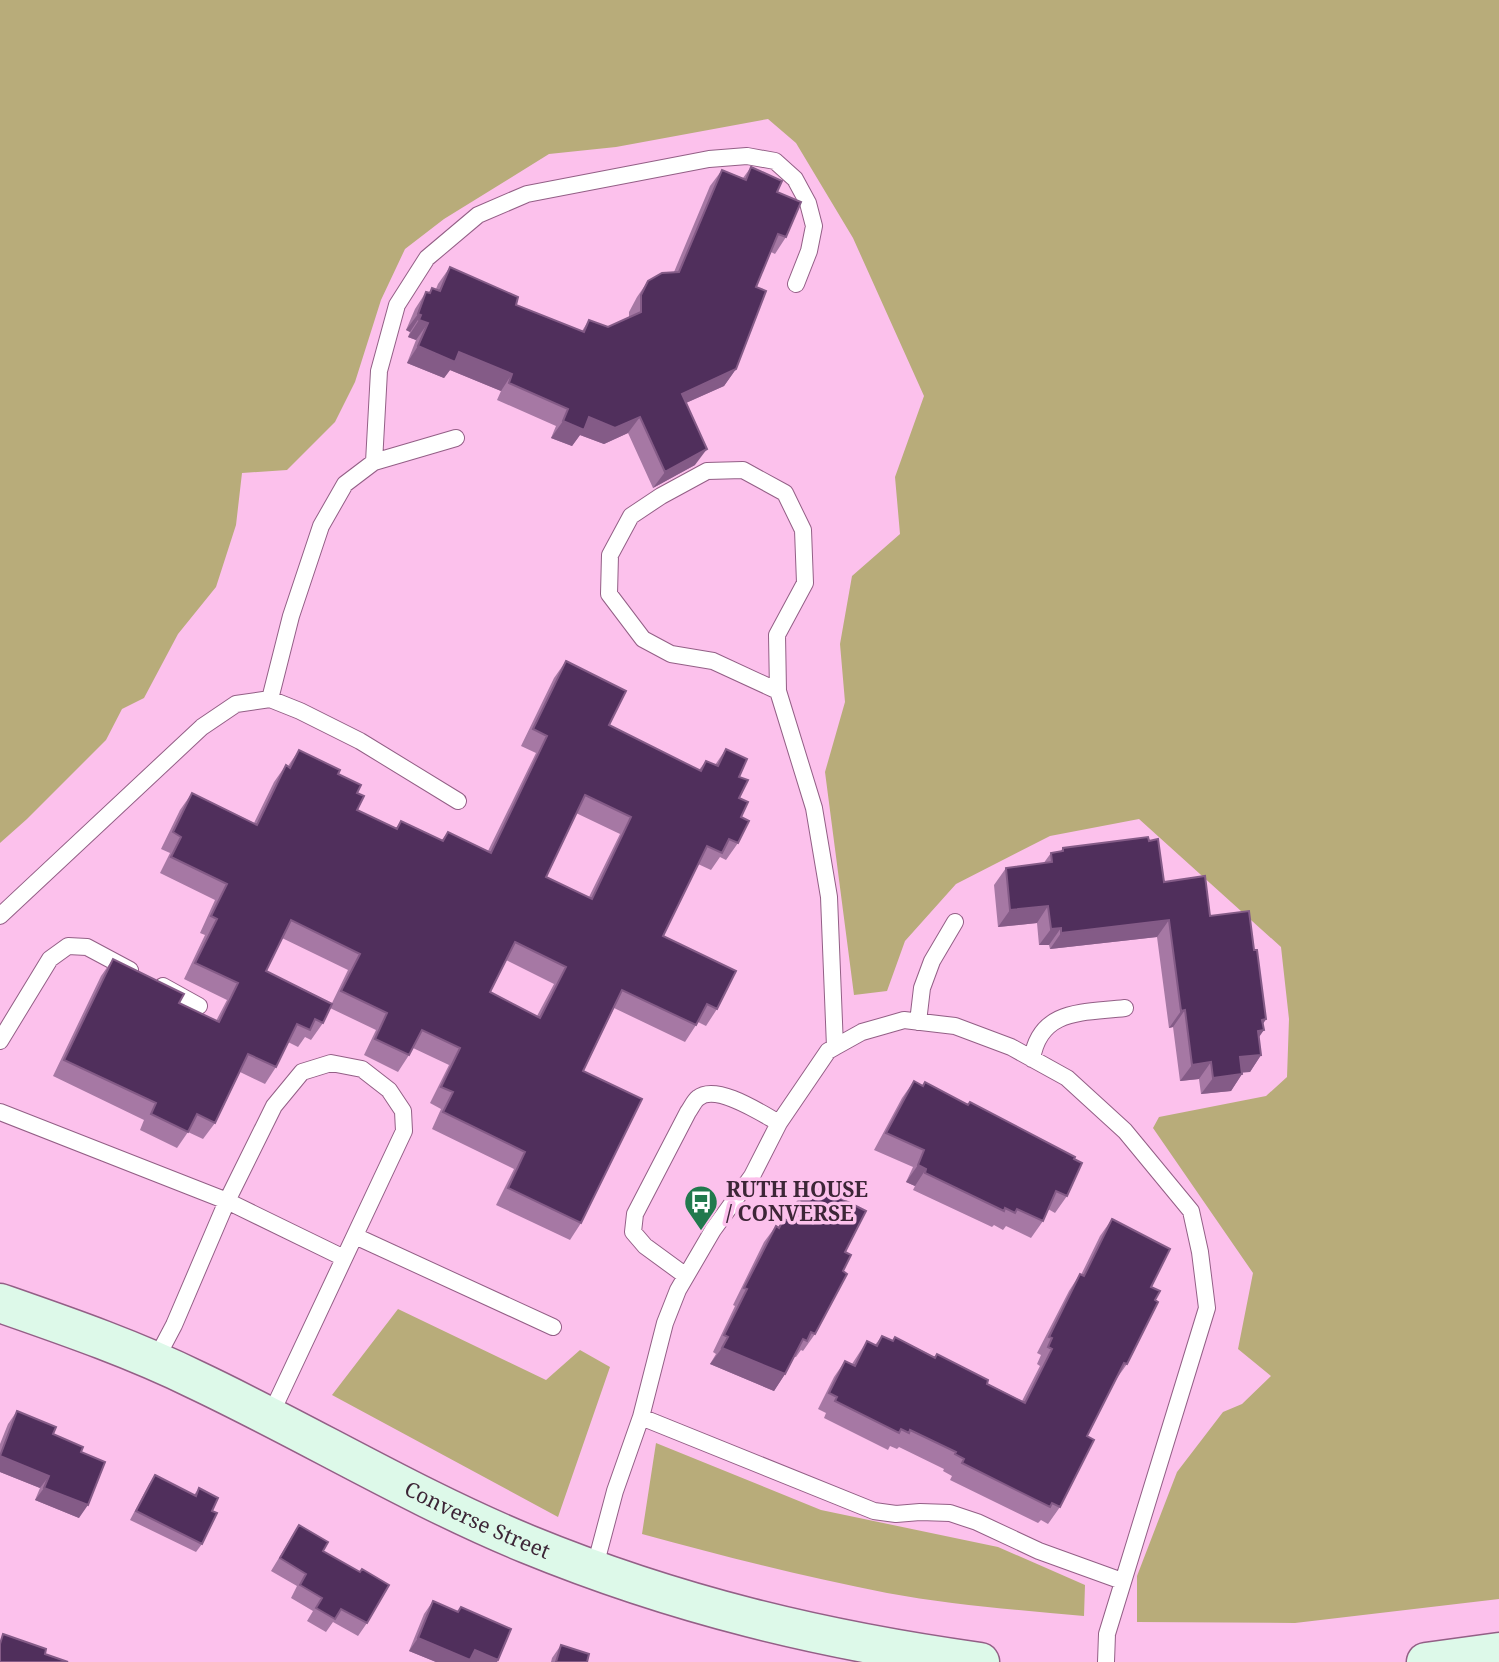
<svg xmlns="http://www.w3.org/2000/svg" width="1499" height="1662" font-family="'Noto Serif',serif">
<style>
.green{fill:#b8ac7a}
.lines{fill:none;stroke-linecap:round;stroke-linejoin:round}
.service-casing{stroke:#935f86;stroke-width:18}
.secondary-casing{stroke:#935f86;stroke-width:41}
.service{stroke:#fff;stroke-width:16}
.secondary{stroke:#ddf9e9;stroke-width:38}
.wall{fill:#a678a4;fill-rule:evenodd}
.shaded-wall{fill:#845b87}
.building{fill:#502f5c;stroke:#845b87;stroke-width:2;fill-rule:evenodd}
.labels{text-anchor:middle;stroke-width:7;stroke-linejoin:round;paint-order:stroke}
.poi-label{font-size:21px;font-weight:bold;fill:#3d2637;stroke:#fcc1ec;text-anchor:start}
.street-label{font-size:21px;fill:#3d2637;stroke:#fcc1ec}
</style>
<rect width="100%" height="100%" fill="#fcc1ec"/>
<path class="green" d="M0,0H1499V1599L1295,1623L1137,1622V1576L1177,1472L1223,1412L1242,1404L1271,1376L1238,1349L1253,1273L1153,1128L1159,1117L1266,1096L1287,1077L1289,1019L1281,947L1139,819L1050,836L956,884L905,941L887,991L854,995L825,772L845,702L840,644L852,576L900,534L895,477L924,396L853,238L796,143L768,119L616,147L549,154L444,219L405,249L381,300L355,382L335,422L287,470L242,473L236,525L216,587L178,634L144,698L122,709L106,740L27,819L0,843Z
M398,1309L546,1380L580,1350L610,1367L558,1517L332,1395Z
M656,1443L821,1510L998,1547L1085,1585L1084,1616C1019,1610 952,1605 887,1593C804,1577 723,1556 642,1534Z"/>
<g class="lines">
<g class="service-casing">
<path id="service" d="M374,462L379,371L397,305L427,258L478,215L527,194L709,159L747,156L775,161L795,179L808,203L814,226L809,251L796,284
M778,691L713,661L671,654L643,639L609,594L610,555L631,516L661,496L707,471L743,470L785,493L803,530L805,583L777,635L778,691L814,808L829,897L835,1047L862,1032L904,1020L955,1026L1011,1047L1067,1078L1125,1131L1191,1211L1200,1252L1207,1308L1107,1634L1106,1662
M270,699L291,616L321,526L345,484L374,462L456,438
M0,916L202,727L236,704L270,699L300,711L360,741L458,801
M163,986L199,1006
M918,1022L922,988L932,961L955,922
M0,1041L50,959L68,946L87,947L130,970
M1032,1059C1040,1008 1084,1013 1125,1008
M0,1112L227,1201L344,1258
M355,1236L553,1327
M686,1276L645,1246L633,1232L635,1214L688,1112C691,1108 694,1101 698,1098C716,1083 761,1113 779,1123
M155,1361L174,1325L227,1201L274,1106L302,1072L331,1063L362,1069L389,1090L403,1111L404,1131L270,1416
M641,1417L874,1511L896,1514L920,1512L950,1513L977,1522L1039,1551L1122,1581
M594,1570L615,1491L641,1417L665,1323L678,1290L713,1230L752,1176L779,1123L828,1051L835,1047"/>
</g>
<g class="secondary-casing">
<g id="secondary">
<path id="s1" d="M0,1303C66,1326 133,1349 196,1380C308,1433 413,1497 527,1544C676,1605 822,1640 980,1662"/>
<path d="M1426,1662L1499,1652"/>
</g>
</g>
<use href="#service" class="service"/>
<use href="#secondary" class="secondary"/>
</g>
<path class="wall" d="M751,167L777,192L786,237L775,254L771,252L756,287L736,369L724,386L686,403L695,465L653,488L628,433L604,444L580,435L572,446L551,438L556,426L497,400L501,391L450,370L444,378L407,363L416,340L408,337L410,332L406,330L415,309L426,292L429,293L432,288L436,289L438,284L450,267L516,305L582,331L589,320L608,327L629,318V312L637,297L648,281L674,272L710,186L722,170L743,178Z
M566,661L609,725L699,770L706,761L715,765L726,749L739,777L741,817L738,843L726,860L720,857L711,870L698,864L663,936L717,1009L706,1026L698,1022L685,1042L614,1008L583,1071L581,1223L570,1240L496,1205L514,1169L432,1129L441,1109L430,1103L449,1065L413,1048L409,1055L398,1072L364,1055L376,1030L330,1008L323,1023L311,1040L305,1037L298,1047L288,1042L276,1067L265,1084L240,1072L215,1123L203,1139L188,1132L177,1148L140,1130L144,1120L53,1076L101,976L113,959L179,1003L216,1021L227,1000L184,979L205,935L200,933L215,900L160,873L170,853L161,849L180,810L192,793L254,823L274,782L286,765L288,766L299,750L338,774L357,793V810L396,828L401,821L441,841L448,832L488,851L536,753L521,746L554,678ZM576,813L620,834L589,897L546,877ZM282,938L348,970L332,1003L266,971ZM506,960L554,984L537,1016L490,992Z
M1149,841L1164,882L1210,916L1254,950L1266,1019L1263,1024L1259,1037L1261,1055L1250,1072H1242V1074L1231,1091L1201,1094L1199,1079L1180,1081L1173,1027L1169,1028L1157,937L1050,949L1049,945H1039L1037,923L998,927L994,885L1006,868L1043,864L1051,853L1060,852L1063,848Z
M914,1081L922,1086L925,1082L1067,1196L1055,1213L1048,1209L1043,1221L1031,1238L1006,1226L1003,1230L994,1225L992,1227L913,1190L915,1186L906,1182L913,1167L874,1150L902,1098Z
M812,1184L845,1252L815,1334L803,1351L801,1350L796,1357H794L785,1374L774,1391L710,1364L716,1354L713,1352L735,1306L733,1305L764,1242L776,1226L778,1227L784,1219L787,1220L794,1205L805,1189L808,1190Z
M1112,1219L1151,1287L1127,1364L1115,1381L1087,1436L1060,1507L1048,1524L1041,1520L1038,1523L950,1480L952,1476L943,1471L944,1469L899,1447L897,1449L890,1446L888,1450L824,1418L826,1413L818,1409L834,1377L845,1361L852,1364L867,1341L875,1345L882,1336L892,1341L895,1337L1022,1401L1040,1366L1037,1364L1041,1355L1037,1353L1069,1291L1080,1274L1081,1275L1100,1236Z
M17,1411L81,1452L79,1518L35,1500L40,1488L0,1472V1444L8,1424Z
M155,1475L194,1495L199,1488L212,1511L202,1544L196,1552L130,1520L149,1484Z
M299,1525L323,1551L367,1623L358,1636L333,1622L326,1632L307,1621L313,1611L291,1598L297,1586L271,1571L291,1538Z
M433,1601L458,1612L461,1607L498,1660L497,1662H436L409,1651L424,1614Z
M561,1645L587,1662H551L552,1658Z"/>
<path class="shaded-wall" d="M418,314L421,315L410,332L406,330Z
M419,320L428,323L416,340L408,337Z
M418,346L459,352L512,374L501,391L450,370L444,378L407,363Z
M736,369L724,386L670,410L682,394Z
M589,417H640L628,433L604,444L580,435L572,446L551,438L563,421Z
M707,449L695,465L653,488L665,472Z
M1048,906L1037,923L998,927L1010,910Z
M1169,920L1157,937L1050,949L1061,933Z
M1061,928L1049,945H1039L1051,929Z
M1185,1010L1173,1027L1169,1028L1181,1011Z
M1266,1019L1258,1031L1264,1030L1252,1047L1262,1020Z
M1261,1055L1250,1072L1228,1074L1240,1057Z
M1211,1062L1199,1079L1180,1081L1192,1065Z
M1242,1074L1231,1091L1201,1094L1213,1078Z
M918,1165L926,1169L915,1186L906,1182Z
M722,1348L785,1374L774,1391L710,1364Z
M0,1456L49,1476L40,1488L0,1472Z
M44,1488L88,1505L79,1518L35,1500Z
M418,1638L475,1650L498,1660L497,1662H436L409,1651Z"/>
<path class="building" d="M751,167L782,181L777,192L801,202L786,237L778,234L756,287L766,291L736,369L682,394L707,449L665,472L640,417L615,428L589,417L584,430L563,421L568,409L509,383L512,374L459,352L455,362L418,346L428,323L419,320L421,315L418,314L426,292L430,293L432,288L440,291L450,267L518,297L516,305L584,332L589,320L608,327L641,312V295L648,281L662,273L679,272L722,170L746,180Z
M566,661L626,691L609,725L701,771L706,761L718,766L726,749L747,759L739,777L748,780L739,798L748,802L741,817L749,821L738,843L729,839L722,853L707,846L663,936L736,971L717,1009L707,1004L696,1025L622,990L583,1071L642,1099L581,1223L508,1188L525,1152L443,1112L453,1092L441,1087L460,1048L422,1030L409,1055L375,1039L387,1013L341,991L360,954L291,920L266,971L332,1004L323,1023L315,1019L310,1030L297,1024L276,1067L248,1054L215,1123L197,1114L188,1132L151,1114L156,1103L64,1060L113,959L184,994L179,1003L219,1022L238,983L195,963L217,919L211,916L227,884L171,857L181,837L173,832L192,793L257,825L286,765L290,768L299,750L340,770L338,774L361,785L357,793L364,796L357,810L397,829L401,821L443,841L448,832L491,853L547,736L533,729ZM585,795L631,817L592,899L546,877ZM515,942L566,967L540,1018L490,992Z
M1148,837L1149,841L1158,839L1164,882L1205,876L1210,916L1249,911L1254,950H1257L1266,1019L1262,1020L1264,1030L1258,1031L1261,1055L1240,1057L1242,1074L1213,1078L1211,1062L1192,1065L1185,1010L1181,1011L1169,920L1061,933V928L1051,929L1048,906L1010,910L1006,868L1052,862L1051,853L1063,851V848Z
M914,1081L923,1086L925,1082L968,1105L970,1102L1075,1157L1074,1159L1082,1163L1067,1196L1056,1191L1043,1221L1017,1209L1015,1213L1005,1208L1004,1211L925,1173L926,1169L918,1165L924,1150L886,1133Z
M812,1184L866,1211L845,1252L851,1255L843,1271L847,1274L815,1334L811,1332L807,1341L803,1339L785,1374L722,1348L728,1337L724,1335L747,1289L744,1288L776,1226L779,1228L784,1219L789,1221L805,1189L809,1190Z
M1112,1219L1170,1249L1151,1287L1160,1291L1155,1300L1158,1302L1127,1364L1124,1363L1087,1436L1094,1440L1060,1507L1052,1503L1050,1507L962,1463L964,1459L955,1454L956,1452L910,1430L909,1433L901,1429L899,1433L835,1401L837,1397L829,1393L845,1361L855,1366L867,1341L877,1346L882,1336L893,1341L895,1337L935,1358L937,1354L988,1380L987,1384L1025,1403L1052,1349L1048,1347L1052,1338L1049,1337L1080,1274L1084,1276Z
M17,1411L56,1427L53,1434L83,1447L81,1452L105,1462L88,1505L44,1488L49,1476L0,1456Z
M155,1475L196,1496L199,1488L218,1498L212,1511L217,1513L202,1544L136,1511Z
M299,1525L328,1542L323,1551L360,1572L362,1569L389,1585L367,1623L341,1609L335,1619L316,1608L322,1598L300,1585L306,1574L280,1558Z
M433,1601L458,1612L461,1607L511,1629L498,1660L475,1650L470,1660L418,1638Z
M3,1634L46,1649L45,1654L68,1662H0V1644Z
M561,1645L589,1654L587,1662H556Z"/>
<defs>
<g id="bus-pin" transform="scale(1.75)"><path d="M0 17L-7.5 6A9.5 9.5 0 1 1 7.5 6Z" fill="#21794d" stroke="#fcc1ec"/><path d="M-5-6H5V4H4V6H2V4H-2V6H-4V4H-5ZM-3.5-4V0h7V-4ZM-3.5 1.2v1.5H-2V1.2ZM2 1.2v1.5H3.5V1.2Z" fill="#fff"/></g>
</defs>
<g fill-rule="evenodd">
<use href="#bus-pin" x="701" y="1202"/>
</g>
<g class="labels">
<g class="poi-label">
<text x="726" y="1197">RUTH HOUSE<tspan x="726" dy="24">/ CONVERSE</tspan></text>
</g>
<g class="street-label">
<text dy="7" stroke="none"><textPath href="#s1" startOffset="525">Converse Street</textPath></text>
</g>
</g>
</svg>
